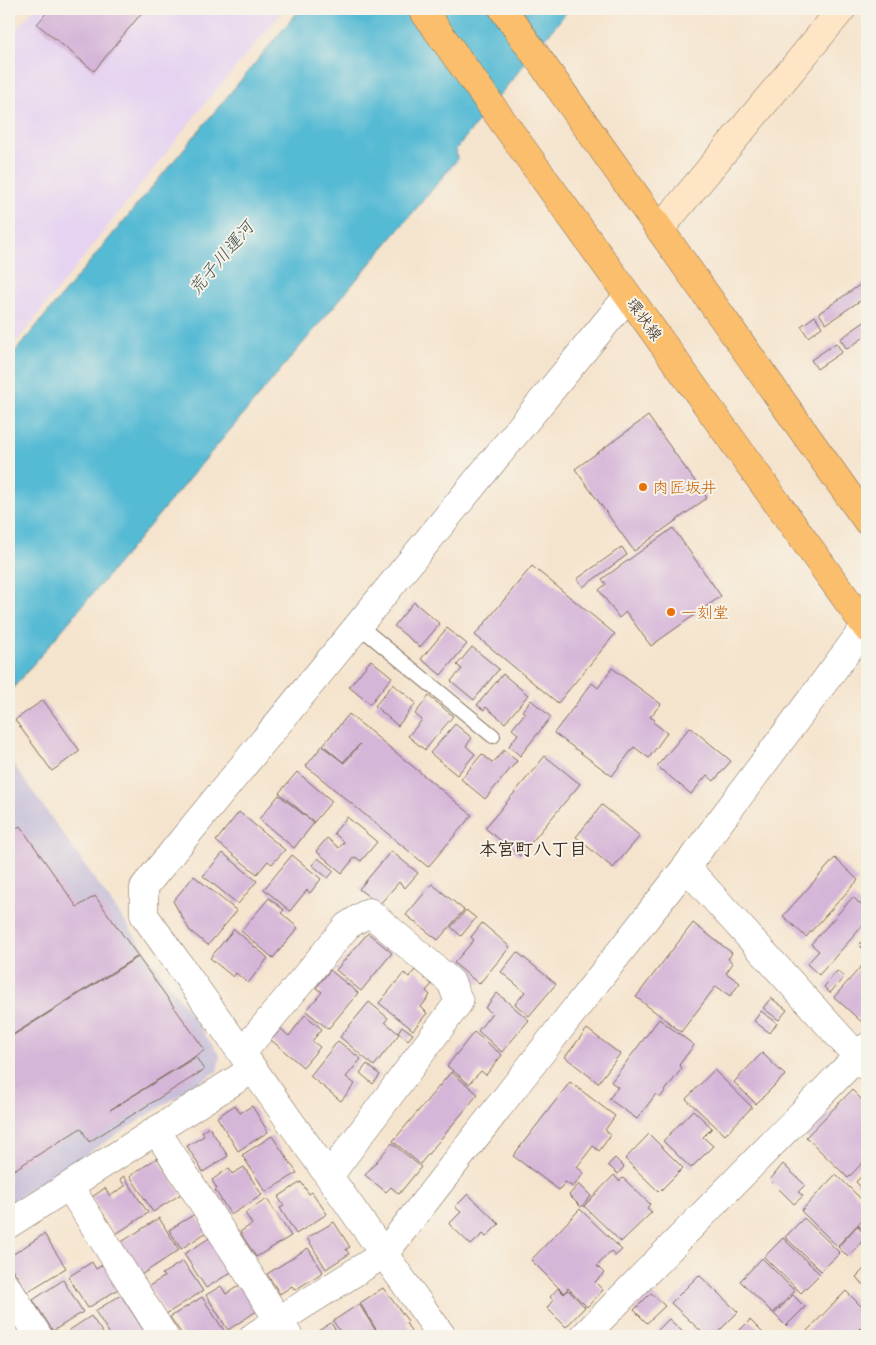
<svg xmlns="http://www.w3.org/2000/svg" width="876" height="1345" font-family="'Patrick Hand','Klee One',sans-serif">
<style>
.built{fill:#e5d3f1}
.industrial{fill:#c7c0d9}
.water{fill:#55bad4;stroke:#487279}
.building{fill:#d5b5d8}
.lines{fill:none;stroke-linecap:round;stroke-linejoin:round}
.lane-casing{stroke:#7c6b5b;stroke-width:16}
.street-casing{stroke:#7c6b5b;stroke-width:29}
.secondary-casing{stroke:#7c6b5b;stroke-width:29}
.primary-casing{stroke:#7c6b5b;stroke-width:29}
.lane{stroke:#fff;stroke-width:14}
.street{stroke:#fff;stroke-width:28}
.secondary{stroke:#fde5c5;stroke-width:28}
.primary{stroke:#fabe6d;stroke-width:28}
.food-dot{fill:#e8710a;stroke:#f7f3e8;stroke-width:2}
.labels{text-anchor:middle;stroke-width:4;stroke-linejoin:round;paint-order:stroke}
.street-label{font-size:16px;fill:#3b2a1e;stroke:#f7f3e8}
.food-label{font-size:16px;fill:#c56008;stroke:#f7f3e8;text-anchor:start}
.water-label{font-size:18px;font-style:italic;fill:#435555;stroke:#f7f3e8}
.neighbourhood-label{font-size:18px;font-weight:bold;fill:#3b2a1e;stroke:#f7f3e8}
</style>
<rect width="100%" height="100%" fill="#f7f3e8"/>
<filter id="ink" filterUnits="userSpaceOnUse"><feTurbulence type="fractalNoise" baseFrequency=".02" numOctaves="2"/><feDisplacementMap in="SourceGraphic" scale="10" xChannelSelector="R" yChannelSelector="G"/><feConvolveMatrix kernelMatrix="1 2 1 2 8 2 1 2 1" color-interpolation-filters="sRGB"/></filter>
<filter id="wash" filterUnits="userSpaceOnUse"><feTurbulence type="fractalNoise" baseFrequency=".0096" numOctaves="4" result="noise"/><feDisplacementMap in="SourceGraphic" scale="20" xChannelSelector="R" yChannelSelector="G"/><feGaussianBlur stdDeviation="1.12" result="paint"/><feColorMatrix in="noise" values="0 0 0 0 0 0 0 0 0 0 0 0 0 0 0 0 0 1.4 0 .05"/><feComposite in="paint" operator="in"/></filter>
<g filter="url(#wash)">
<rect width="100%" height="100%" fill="#f5e4cd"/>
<path class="built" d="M34,9H285L211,96L9,351V39Z"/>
<path class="industrial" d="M9,758L220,1056L217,1071L9,1203Z"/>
<path class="water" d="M300,9H569L456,149L457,160L9,693V359Z"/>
<g id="blocks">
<path class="building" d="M50,9H143L144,10L94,71L37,24Z
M867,280V296L826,324L819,313Z
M815,316L822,327L808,337L801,326Z
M867,320V335L847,349L840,339Z
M836,343L842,352L817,369L811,360Z
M648,416L707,498L634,551L575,469Z
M673,528L721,596L651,646L626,612L619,618L599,590L606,584L602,579Z
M622,547L627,555L583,587L577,579Z
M532,566L615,634L558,703L475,635Z
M414,602L440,624L420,647L394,626Z
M447,628L467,644L441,675L421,659Z
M472,647L499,669L474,700L451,681L462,669L457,665Z
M371,660L392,677L370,704L349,687Z
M612,668L661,704L650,717L655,720L653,722L667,733L649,758L634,747L612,776L554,733L592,683L598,688Z
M503,674L528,695L505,723L486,707L484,710L477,705Z
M393,684L416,703L398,726L375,706Z
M429,696L453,716L425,750L408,736L422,720L415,714Z
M43,700L80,751L52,771L15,720Z
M531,700L551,717L520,756L509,746L518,734L512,729L525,713L522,711Z
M349,714L472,815L428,867L306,766L322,746L344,763L360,744L343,762L323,745Z
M455,724L472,738L466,746L475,754L457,775L430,753Z
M690,727L731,761L714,781L707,775L691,794L657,766Z
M504,750L517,761L485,799L461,779L482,754L493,763Z
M545,756L580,784L520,856L485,828Z
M297,772L332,801L314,822L279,793Z
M279,795L314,823L294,848L259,819Z
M602,805L640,836L613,868L576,837Z
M239,812L285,850L272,864L268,861L257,874L216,841Z
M347,817L377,842L361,861L355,857L342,873L316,851L327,838L339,848L344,842L334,833Z
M20,826L77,907L95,896L138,956L9,1037V833Z
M391,851L418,873L405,888L399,882L379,905L359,889Z
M223,853L257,881L238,904L203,876Z
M292,855L321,879L310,893L307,890L290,911L264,889Z
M318,858L334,871L328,878L312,865Z
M835,858L858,880L806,937L783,916Z
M194,876L237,911L208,945L190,931L173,901Z
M432,884L464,910L438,940L406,915Z
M853,897L867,911V921L819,975L807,964L819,951L811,944Z
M269,898L284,910L281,913L298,928L273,958L241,931Z
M466,910L476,918L461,936L451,927Z
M482,923L510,947L479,984L454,963L474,940L471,937Z
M693,923L732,953L728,959L733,963L726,973L740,983L730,996L716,986L681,1032L636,997Z
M234,929L268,958L248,983L236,973L233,977L210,958Z
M368,933L392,953L361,991L336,970Z
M867,935V952L859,945Z
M517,952L556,984L529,1016L515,1004L525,992L501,972Z
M138,957L205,1050L110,1110L196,1057L204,1070L89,1142L81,1128L9,1173V1038Z
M867,960V1021L864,1024L834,997Z
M330,970L358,993L328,1029L306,1011L322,992L316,988Z
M415,970L432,984L426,991L430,995L421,1007L427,1013L413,1030L379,1003L404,973L409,977Z
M837,971L844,977L830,993L824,987Z
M497,993L529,1020L502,1052L478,1031L492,1013L485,1008Z
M771,998L787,1010L779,1020L763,1008Z
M369,1002L388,1018L385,1022L399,1034L374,1066L340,1037Z
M761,1011L777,1023L770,1033L754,1021Z
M305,1015L322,1029L312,1041L320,1047L303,1067L271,1040L281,1029L289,1036Z
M659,1019L694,1045L679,1065L682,1068L660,1098L656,1094L637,1119L609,1099L618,1087L611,1082Z
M402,1026L413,1034L408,1040L398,1032Z
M587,1029L620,1054L598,1083L565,1057Z
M474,1032L502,1055L486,1075L481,1071L469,1084L447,1066Z
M338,1041L361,1059L346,1077L355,1084L341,1101L310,1076Z
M762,1053L785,1075L756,1104L734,1082Z
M367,1064L380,1075L373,1084L360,1073Z
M714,1070L752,1107L725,1135L686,1099Z
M451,1072L478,1094L420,1164L393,1141Z
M570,1082L615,1116L605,1130L611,1135L599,1151L593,1146L577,1167L584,1173L573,1187L565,1182L559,1190L513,1156Z
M852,1090L867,1105V1158L848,1178L806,1137Z
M235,1105L240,1113L252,1106L268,1132L238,1151L217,1117Z
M693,1110L712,1128L703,1137L713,1146L691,1168L663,1141Z
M209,1127L228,1156L203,1172L187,1146L204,1136L202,1132Z
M649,1134L683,1168L659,1192L625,1159Z
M272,1136L297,1173L266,1192L242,1155Z
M392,1143L421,1167L399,1194L391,1187L386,1192L365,1175Z
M157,1158L181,1194L153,1212L130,1176Z
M615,1158L624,1167L618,1174L608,1165Z
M783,1164L805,1185L798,1192L803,1196L794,1204L770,1180Z
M244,1167L262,1195L231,1215L215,1190L217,1189L212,1180L229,1168L232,1174Z
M867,1170V1193L856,1182Z
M836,1174L867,1205V1215L837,1246L801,1211Z
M614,1175L619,1181L623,1178L650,1204L647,1208L652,1212L621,1242L584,1206Z
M124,1176L148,1213L116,1234L92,1197L105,1188L110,1196L125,1186L120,1179Z
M301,1182L309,1194L312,1192L327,1214L296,1234L280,1208L284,1206L278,1197Z
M579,1184L591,1196L581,1207L569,1195Z
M468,1194L499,1224L486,1237L483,1234L471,1245L449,1224L461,1212L455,1207Z
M267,1199L291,1236L256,1257L240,1232L252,1224L245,1213Z
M580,1209L622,1250L615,1256L611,1251L597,1266L604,1273L595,1282L603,1290L587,1307L568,1288L564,1293L531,1260Z
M195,1214L207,1232L181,1249L169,1230Z
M867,1216V1234L858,1225Z
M159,1218L179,1250L141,1275L120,1243Z
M804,1218L840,1253L821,1271L785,1237Z
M334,1222L350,1247L346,1249L349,1254L326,1269L307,1238Z
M857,1226L867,1236L848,1257L838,1247Z
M44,1234L66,1268L27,1292L9,1264V1257Z
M211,1237L233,1271L206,1288L184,1254Z
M783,1238L820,1274L801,1293L764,1257Z
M308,1248L323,1272L295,1290L292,1286L280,1294L267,1274Z
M762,1258L795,1291L773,1313L740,1281Z
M183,1261L203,1291L166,1314L149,1286L164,1277L162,1274Z
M92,1262L96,1269L104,1264L120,1288L88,1308L68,1277Z
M867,1266V1289L856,1277Z
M699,1275L738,1312L714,1336H706L671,1303Z
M63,1280L83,1312L53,1331L33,1300Z
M240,1285L257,1311L228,1330L206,1295L221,1286L226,1294Z
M383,1288L408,1321L406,1323L411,1331L402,1336H399L395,1330L385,1336H380L360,1303Z
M558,1288L564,1294L568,1290L585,1307L566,1327L547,1308L553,1300L550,1297Z
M846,1291L867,1312V1322L853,1336H802Z
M651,1293L665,1306L647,1323L634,1310Z
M121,1295L144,1331L135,1336H111L95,1311Z
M793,1295L805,1307L786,1326L774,1314Z
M202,1297L225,1332L219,1336H183L170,1317Z
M359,1304L379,1336H343L333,1321Z
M91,1316L105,1336H72L68,1331Z
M669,1319L687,1336H652Z
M750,1320L766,1336H734Z
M331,1323L339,1336H310Z"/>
</g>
</g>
<g filter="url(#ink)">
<use href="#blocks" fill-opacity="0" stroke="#7c6b5b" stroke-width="1"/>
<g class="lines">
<g class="lane-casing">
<path id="lane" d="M358,625L493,736"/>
</g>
<g class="street-casing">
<path id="street" d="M686,867L867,1067
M242,1053L347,926L369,912L451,982L459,1002L329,1176
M156,1130L288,1335
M69,1186L164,1336
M9,1224L253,1069
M9,1290L38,1336
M254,1336L384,1254L686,867L866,626
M442,1336L144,915V887L628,296
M584,1336L867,1047"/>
</g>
<g class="secondary-casing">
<path id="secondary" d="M660,229L842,9"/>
</g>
<g class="primary-casing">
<path id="primary" d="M422,9L867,628
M503,9L867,521"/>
</g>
<use href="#lane" class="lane"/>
<use href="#street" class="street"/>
<use href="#secondary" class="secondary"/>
<use href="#primary" class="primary"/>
</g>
</g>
<g class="food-dot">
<circle cx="643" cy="487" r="5"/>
<circle cx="671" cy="612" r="5"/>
</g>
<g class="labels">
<g class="street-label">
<text transform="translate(645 319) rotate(54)" y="6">環状線</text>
</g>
<g class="food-label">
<text x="653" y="493">肉匠坂井</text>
<text x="681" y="618">一刻堂</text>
</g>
<g class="water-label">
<text transform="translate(221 258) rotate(-50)" y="6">荒子川運河</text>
</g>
<g class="neighbourhood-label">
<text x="533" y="855">本宮町八丁目</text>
</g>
</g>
<rect width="876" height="1345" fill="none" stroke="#f7f3e8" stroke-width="30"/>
</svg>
